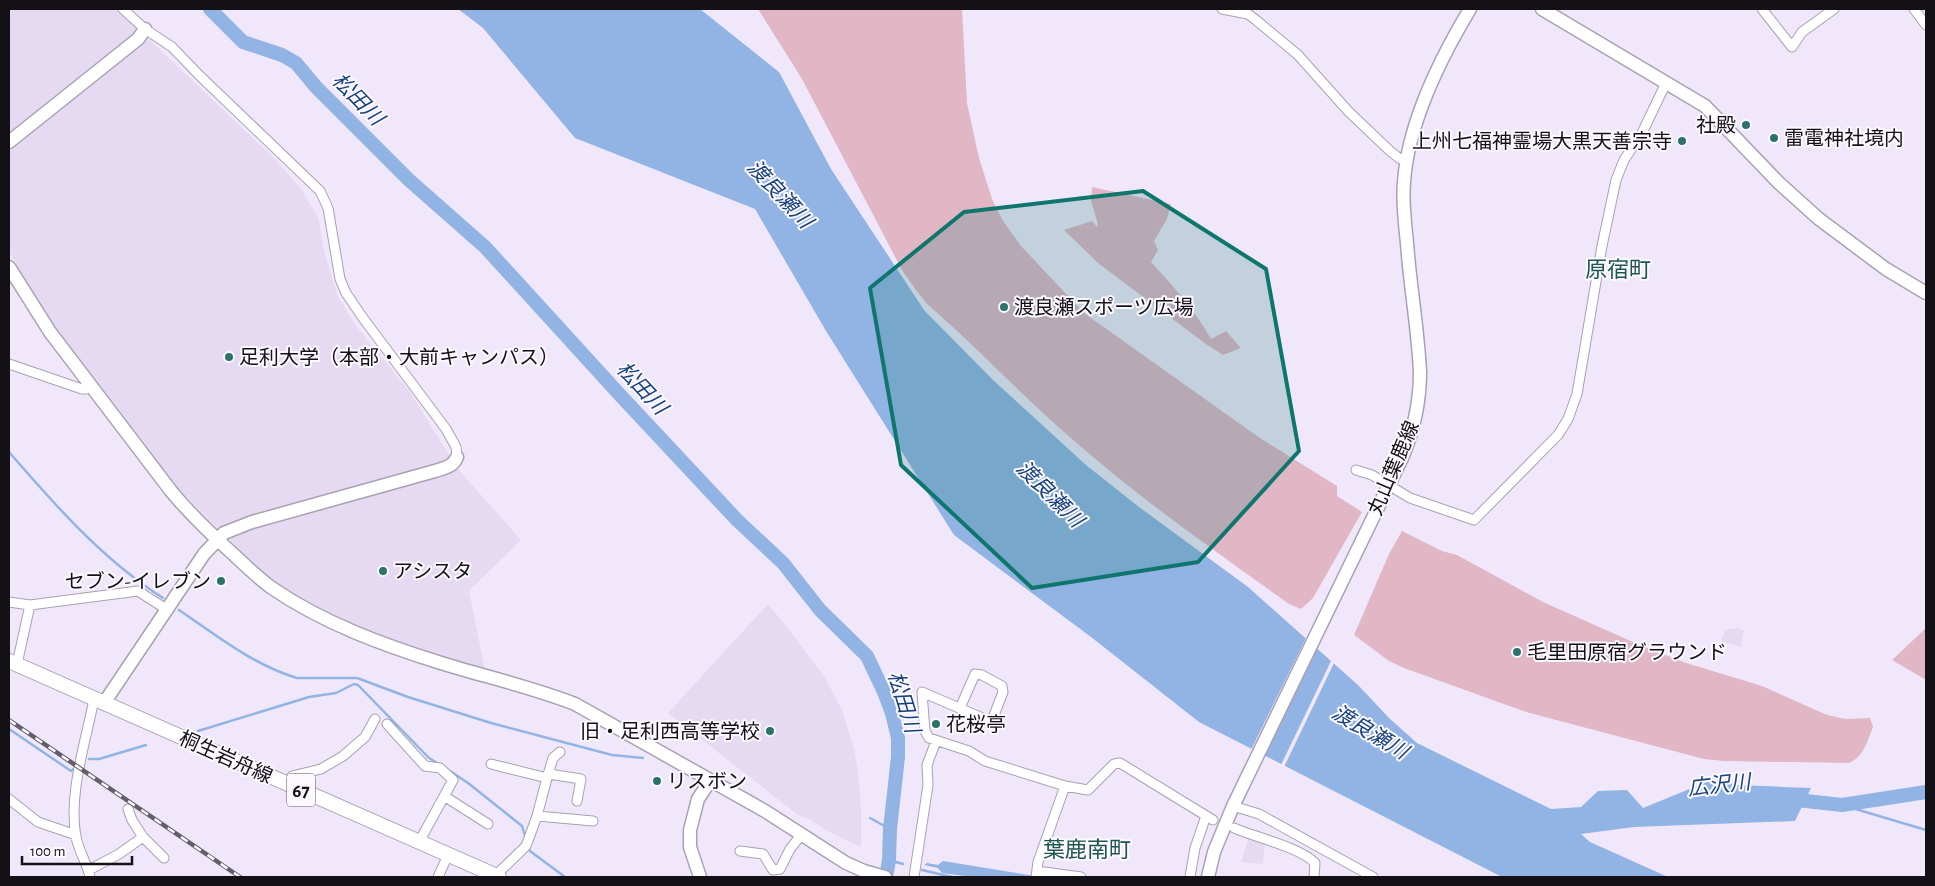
<svg xmlns="http://www.w3.org/2000/svg" width="1935" height="886" font-family="'Alegreya Sans','Noto Sans JP',sans-serif">
<style>
.built{fill:#e5daf2}
.green{fill:#e1b6c5}
.water{fill:#92b4e4}
.pier{fill:#f0e8fa}
.lines{fill:none;stroke-linecap:round;stroke-linejoin:round}
.stream{stroke:#92b4e4;stroke-width:2.5}
.river{stroke:#92b4e4;stroke-width:14}
.street-casing{stroke:#a9a1b2;stroke-width:11}
.secondary-casing{stroke:#a9a1b2;stroke-width:15}
.primary-casing{stroke:#a9a1b2;stroke-width:16}
.street{stroke:#fff;stroke-width:9}
.secondary{stroke:#fff;stroke-width:12}
.primary{stroke:#fff;stroke-width:14}
.rail-casing{stroke:#635e69;stroke-width:4.5}
.rail{stroke:#fbf8ff;stroke-width:2.5;stroke-dasharray:8;stroke-linecap:butt}
.marked{fill:#0f766e;fill-opacity:0.2;stroke:#0f766e;stroke-width:4;stroke-linejoin:round}
.poi-dot{fill:#2a726a;stroke:#fbf8ff;stroke-width:2}
.labels{text-anchor:middle;stroke-width:4;stroke-linejoin:round;paint-order:stroke}
.shield{fill:#fbf8ff;stroke:#59565c;stroke-width:1}
.shield-label{font-size:19px;font-weight:bold;fill:#131016}
.poi-label{font-size:20px;fill:#131016;stroke:#fbf8ff;text-anchor:start}
.street-label{font-size:20px;fill:#131016;stroke:#fbf8ff}
.water-label{font-size:21px;font-style:italic;fill:#18427c;stroke:#fbf8ff}
.quarter-label{font-size:22px;fill:#1d5650;stroke:#fbf8ff}
</style>
<rect width="100%" height="100%" fill="#f0e8fa"/>
<path class="built" d="M9,9H117L275,159L301,189L318,217L325,255L338,297L357,327L409,391L458,469L521,540L469,591L485,671L356,627L271,581L178,488L44,313L9,251Z
M768,604L787,627L825,678L842,710L854,749L858,773L861,808V847L829,832L811,820L798,815L668,713Z
M1737,628L1744,630L1741,647L1721,641L1725,630Z
M1249,837L1265,843L1263,864L1241,862Z"/>
<path class="green" d="M758,9H962L967,103L979,158L992,199L1003,221L1021,246L1084,313L1257,436L1337,486V496L1362,512L1313,598L1301,609L1289,604C1215,551 1140,499 1072,439C1022,396 977,347 927,304L916,290L902,270L802,79Z
M1092,187L1171,204L1167,219L1154,241L1158,250L1151,262C1174,287 1195,310 1211,339L1226,331L1241,348L1223,355L1206,344L1098,263L1064,230L1092,221L1097,227L1098,224L1091,201Z
M1402,531L1442,551L1457,555L1543,602L1633,642L1683,662L1762,686L1827,715L1845,719L1870,718L1873,727C1867,741 1864,757 1849,763L1724,761L1704,759L1526,712L1404,668L1389,661L1354,635L1389,554Z
M1926,628V680L1892,660Z"/>
<path class="water" d="M458,9H700L779,72L831,169L924,310L993,380L1086,465L1139,507L1248,587L1359,686L1389,718L1417,743L1551,809L1581,807L1598,791L1627,790L1643,808L1714,779L1739,785L1811,788L1795,821L1634,827L1581,834L1590,842L1668,877H1502L1199,722L1091,637L954,535L826,331L755,209L575,138L483,28Z
M943,861L1041,877H973L942,873L938,868L924,865L927,863L938,865Z"/>
<path class="pier" d="M1307,636L1315,644L1260,757L1250,752Z
M1332,659L1335,661L1283,769L1280,767Z"/>
<g class="lines">
<path class="stream" d="M9,452C55,505 103,560 163,598
M179,610C216,635 253,665 297,678H357L408,697L491,723L612,755L643,758
M9,729L71,771L76,767
M198,731L309,697L336,693L354,684L358,685L429,758L439,764
M89,759H99L146,745
M450,771L468,783L522,826L526,839
M1842,805L1926,830
M870,818L890,829
M528,847L530,851L565,877
M889,860L903,864
M922,870L952,877"/>
<path class="river" d="M210,9L243,42L282,55L296,63L316,87L409,180L485,247L620,395L737,520L783,563L820,610L867,656L884,692L892,713L898,738V757L890,829L889,860L886,877
M1788,799L1842,805L1926,792"/>
<g class="street-casing">
<path id="street" d="M123,9L145,29L172,47L199,75L320,191L328,208L340,279L346,293L363,318L446,429L456,447L457,457
M1222,9L1248,14L1256,20L1298,55L1348,111L1390,151L1399,158L1406,161
M1762,9L1792,47L1802,32L1834,9
M1914,9L1926,25
M9,364L82,389H86L91,387
M1356,470L1372,475L1410,498L1474,520L1558,435L1568,419L1577,394L1602,246L1616,180L1624,160L1642,133L1666,83
M9,602L30,605L138,591L166,609
M17,664L30,605
M960,708L975,674L982,675L1002,686L1003,692L993,718L987,720L922,692L925,731L929,738L969,751L985,761L1065,786L1088,790L1114,764L1120,763L1213,820
M387,724L425,766L440,768L453,780L419,842
M491,764L547,778L537,816L526,846L495,876
M549,774L581,779L577,801
M547,778L553,758L560,752
M288,784L292,776L321,769L343,756L365,737L375,719
M444,796L488,824
M9,799L38,822L76,835
M1233,806L1259,814L1373,877
M128,809L132,820L143,837
M537,816L593,821
M1234,828C1254,837 1300,847 1315,863L1314,877
M740,851L763,854L773,870L780,869L790,849L802,834
M89,870L119,854L143,837L164,858
M1037,871L1081,877
M90,877C87,863 79,852 76,837C68,794 86,741 94,699
M438,877L448,855
M914,877L928,785L927,765L936,741
M1036,877L1038,862L1065,786
M1190,877L1195,848L1206,816"/>
</g>
<g class="secondary-casing">
<path id="secondary" d="M1542,9L1705,106L1779,183L1819,219L1886,269L1926,293
M9,142L138,39L145,29
M9,267L50,332L171,491C190,514 211,534 232,553C245,565 258,578 272,588C323,623 383,645 441,663C486,677 532,687 575,704L765,811L846,863L864,871L885,877
M104,703L204,554L224,533L252,522L435,471C444,468 453,467 457,457
M700,877L690,847V830L698,799L710,781
M1208,877L1214,852L1233,806L1402,458C1414,430 1420,403 1420,372C1418,329 1410,286 1407,243C1405,223 1402,202 1404,182C1408,123 1440,59 1470,9"/>
</g>
<g class="primary-casing">
<path id="primary" d="M9,661L499,877"/>
</g>
<use href="#street" class="street"/>
<use href="#secondary" class="secondary"/>
<use href="#primary" class="primary"/>
<g class="rail-casing">
<path id="rail" d="M9,720L240,877"/>
</g>
<use href="#rail" class="rail"/>
</g>
<path class="marked" d="M1143,191L1266,269L1299,451L1198,562L1032,588L901,465L870,288L964,212Z"/>
<g class="poi-dot">
<circle cx="1746" cy="125" r="5"/>
<circle cx="1774" cy="138" r="5"/>
<circle cx="1682" cy="141" r="5"/>
<circle cx="1004" cy="307" r="5"/>
<circle cx="229" cy="357" r="5"/>
<circle cx="383" cy="571" r="5"/>
<circle cx="221" cy="581" r="5"/>
<circle cx="1517" cy="652" r="5"/>
<circle cx="936" cy="724" r="5"/>
<circle cx="770" cy="731" r="5"/>
<circle cx="657" cy="781" r="5"/>
</g>
<g class="labels">
<rect class="shield" x="287" y="773.5" width="28" height="33" rx="4"/>
<g class="shield-label">
<text x="301" y="797">67</text>
</g>
<g class="poi-label">
<text x="1736" y="132" text-anchor="end">社殿</text>
<text x="1784" y="145">雷電神社境内</text>
<text x="1672" y="148" text-anchor="end">上州七福神霊場大黒天善宗寺</text>
<text x="1014" y="314">渡良瀬スポーツ広場</text>
<text x="239" y="364">足利大学（本部・大前キャンパス）</text>
<text x="393" y="578">アシスタ</text>
<text x="211" y="588" text-anchor="end">セブン-イレブン</text>
<text x="1527" y="659">毛里田原宿グラウンド</text>
<text x="946" y="731">花桜亭</text>
<text x="760" y="738" text-anchor="end">旧・足利西高等学校</text>
<text x="667" y="788">リスボン</text>
</g>
<g class="street-label">
<text transform="translate(1393 468) rotate(-67)" y="7">丸山葉鹿線</text>
<text transform="translate(226 757) rotate(24)" y="7">桐生岩舟線</text>
</g>
<g class="water-label">
<text transform="translate(358 99) rotate(46)" y="7">松田川</text>
<text transform="translate(780 194) rotate(47)" y="7">渡良瀬川</text>
<text transform="translate(642 388) rotate(47)" y="7">松田川</text>
<text transform="translate(1050 494) rotate(45)" y="7">渡良瀬川</text>
<text transform="translate(904 702) rotate(73)" y="7">松田川</text>
<text transform="translate(1370 732) rotate(31)" y="7">渡良瀬川</text>
<text transform="translate(1719 785) rotate(-6)" y="7">広沢川</text>
</g>
<g class="quarter-label">
<text x="1618" y="277">原宿町</text>
<text x="1087" y="857">葉鹿南町</text>
</g>
</g>
<rect width="1935" height="886" fill="none" stroke="#131016" stroke-width="20"/>
<path d="M22 856v8h110v-8" fill="none" stroke="#131016" stroke-width="2.5"/>
<text x="30" y="856" font-size="15" fill="#131016" stroke="#fbf8ff" stroke-width="4" paint-order="stroke">100 m</text>
</svg>
